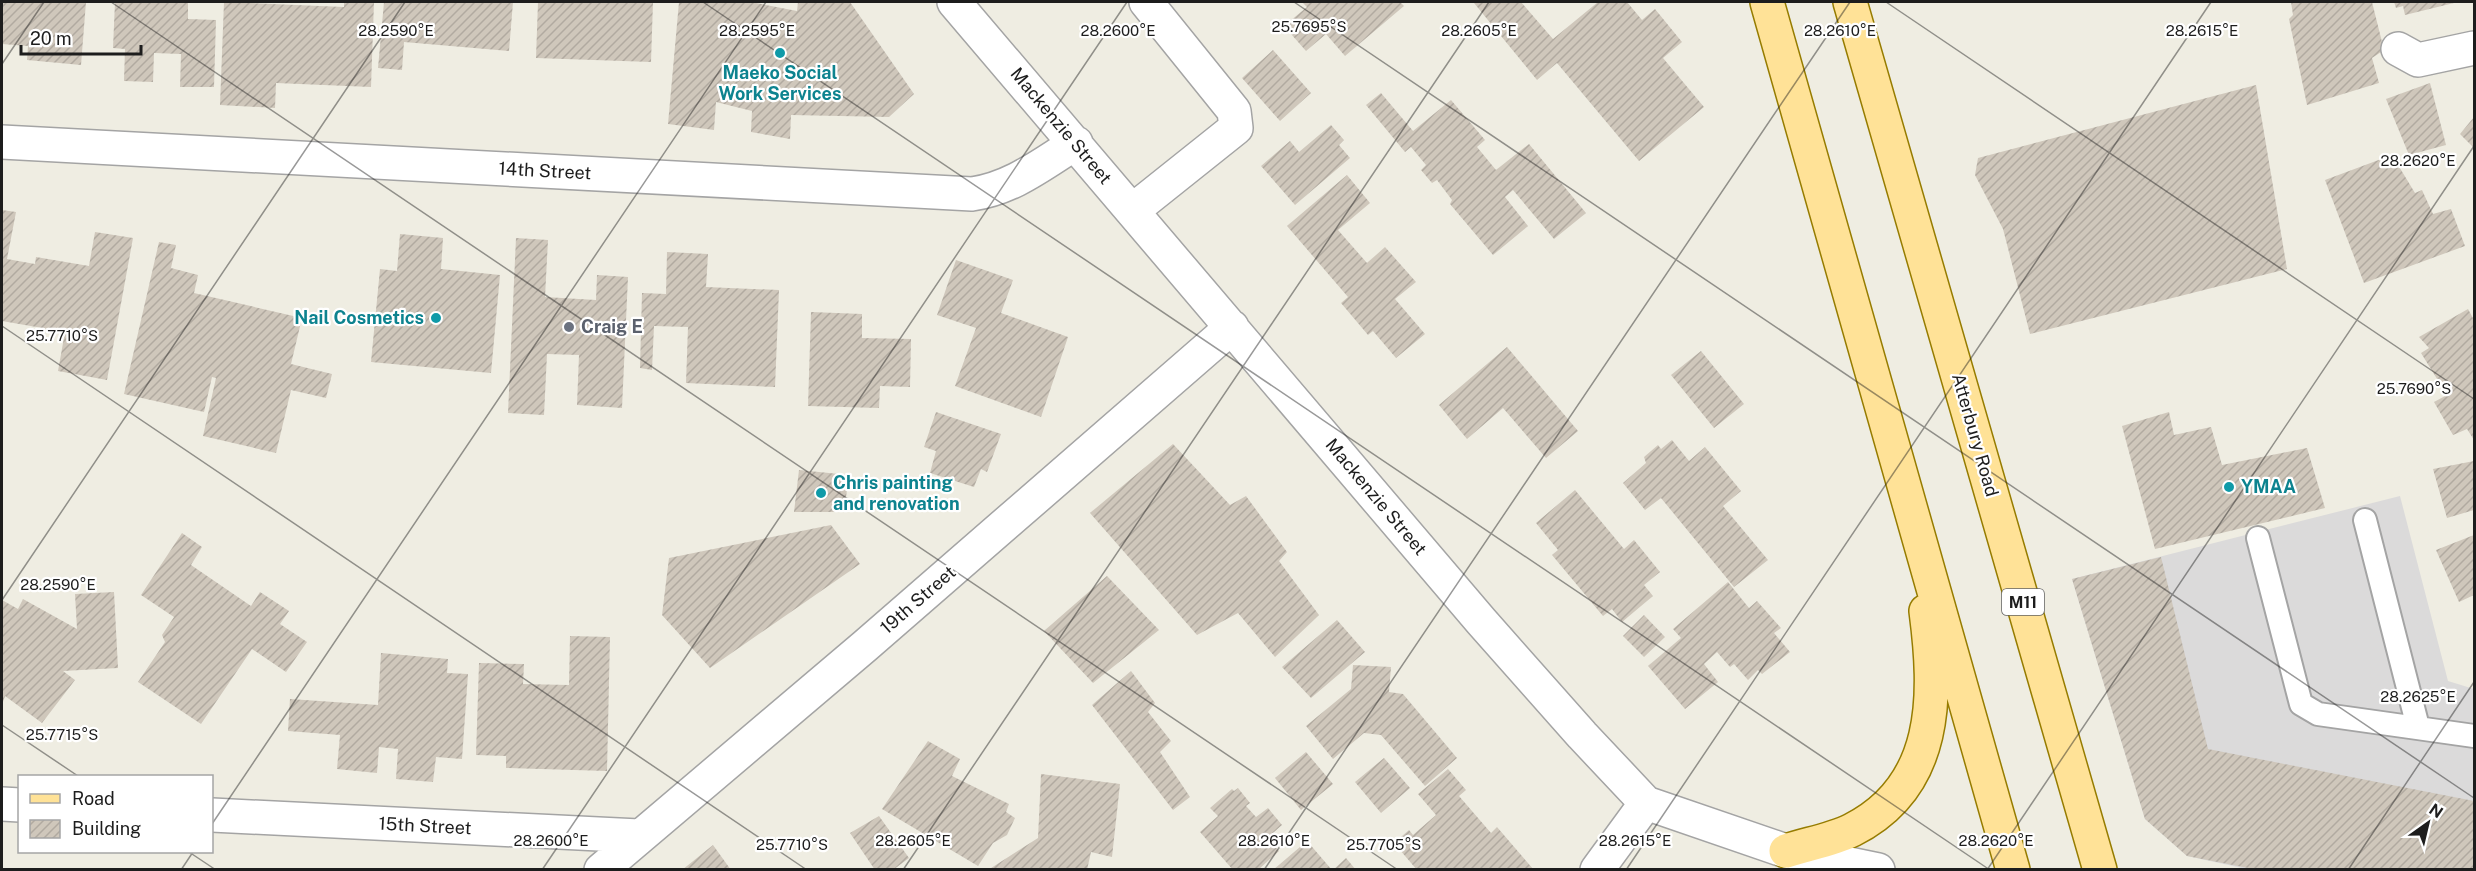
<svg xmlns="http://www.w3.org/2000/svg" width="2476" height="871" font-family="'Public Sans',sans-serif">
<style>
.residential{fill:#dbdada}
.building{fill:url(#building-hatch)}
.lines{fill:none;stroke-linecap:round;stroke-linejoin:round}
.service-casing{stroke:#a4a4a4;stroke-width:26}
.minor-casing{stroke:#a4a4a4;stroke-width:36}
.primary-casing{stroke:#967c00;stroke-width:36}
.service{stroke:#fff;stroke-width:22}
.minor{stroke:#fff;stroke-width:33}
.primary{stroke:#ffe297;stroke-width:33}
.ticks{fill:none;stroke:#1d1d1d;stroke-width:1.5;stroke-opacity:0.45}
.culture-dot{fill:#0f9aa8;stroke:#fff;stroke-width:2}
.worship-dot{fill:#6b7280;stroke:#fff;stroke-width:2}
.labels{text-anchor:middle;stroke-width:4.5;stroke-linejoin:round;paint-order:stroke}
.shield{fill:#fff;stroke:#616161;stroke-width:1.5}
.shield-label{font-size:16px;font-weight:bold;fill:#1d1d1d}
.culture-label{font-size:18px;font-weight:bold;fill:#0d838f;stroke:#fff;text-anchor:start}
.street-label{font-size:18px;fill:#1d1d1d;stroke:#fff}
.worship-label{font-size:18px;font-weight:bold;fill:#5b616d;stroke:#fff;text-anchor:start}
.ticks-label{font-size:15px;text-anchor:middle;fill:#1d1d1d;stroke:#fff;stroke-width:4.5;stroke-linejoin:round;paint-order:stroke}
</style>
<defs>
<pattern id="building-hatch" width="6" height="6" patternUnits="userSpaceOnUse" patternTransform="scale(1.5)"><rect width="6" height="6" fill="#cfc7bb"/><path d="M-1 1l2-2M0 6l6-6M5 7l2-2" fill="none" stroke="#b1aaa0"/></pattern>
</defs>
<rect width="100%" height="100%" fill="#efede2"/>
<path class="residential" d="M2400,496L2448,681L2474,689V869L2251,870L2187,856L2145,819L2072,579Z"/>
<path class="building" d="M2,2H86L81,65L27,60L28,46L2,44Z
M115,2H188V19L216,20L214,87H180L181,54L154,53L153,82L124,81L125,49L113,48Z
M224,2L344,7V2H374L371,87L276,83L275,108L220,105Z
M384,2H513L509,51L404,42L402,70L378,68Z
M538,2H653L651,62L536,58Z
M679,2H751L797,11L798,2H850L914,94L889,117L791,115L790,139L751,132L752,111L716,102L714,130L668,124Z
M1302,2H1400L1404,6L1345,56L1326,34L1306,51L1284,26L1307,7Z
M1476,2H1521L1553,39L1598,2H1627L1642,20L1655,9L1682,42L1663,58L1704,107L1639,161L1557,63L1537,80L1474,3Z
M2291,2H2372L2384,50L2372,58L2379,83L2307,105L2289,19L2293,15Z
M2394,2H2458L2405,15L2403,6L2396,8Z
M1273,50L1311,93L1280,121L1242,78Z
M2430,83L2446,145L2409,155L2386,99Z
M2256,85L2287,269L2030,334L2003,229L1975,175L1978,158Z
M1381,93L1413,131L1451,100L1485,140L1477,147L1496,170L1529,144L1586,213L1554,239L1513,190L1505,197L1528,226L1493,255L1450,204L1452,200L1437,180L1432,183L1421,170L1426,165L1411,147L1405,152L1366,105Z
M2474,117V148L2460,134Z
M1331,125L1344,140L1339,145L1350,158L1295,205L1261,166L1290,141L1299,152Z
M2392,155L2415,193L2422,190L2433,214L2451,209L2465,246L2364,283L2325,180Z
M1347,175L1370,203L1338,230L1367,263L1385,247L1416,282L1395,299L1425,334L1396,358L1373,331L1368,335L1341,303L1348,297L1287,226Z
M2,210L16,212L7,259L35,264L36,257L89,266L95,232L133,238L107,380L58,371L65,332L2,321Z
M400,234L443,238L441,269L500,275L491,373L371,362L380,269L397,271Z
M516,238L548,240L545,297L596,300L597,275L628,277L622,408L577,405L579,355L547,354L544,415L508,413Z
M159,242L176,245L171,268L198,275L194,293L302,318L291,364L332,374L326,398L291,390L276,453L203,436L216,378L212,377L204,412L124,394Z
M667,252L708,254L706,287L779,290L775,387L686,383L688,327L654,326L652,370L640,368L642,293L666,294Z
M956,260L1013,280L1001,313L1068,337L1041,417L955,386L976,328L937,315Z
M2468,309L2474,320V440L2467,429L2453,435L2434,402L2447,395L2421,353L2429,348L2419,337Z
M811,312L862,314V338L911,339L910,387L880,386L879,408L808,406Z
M1507,347L1578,431L1546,458L1503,408L1467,439L1439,405Z
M1701,351L1744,404L1714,428L1671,375Z
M936,412L1001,434L987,472L981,469L974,487L930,473L936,451L924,447Z
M2169,412L2174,435L2211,427L2222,465L2307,448L2325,508L2155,549L2122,426Z
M1672,440L1689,461L1705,447L1741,491L1723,506L1768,560L1734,587L1661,498L1645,510L1623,483L1646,463L1644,457L1658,445L1661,449Z
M1173,444L1230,505L1246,496L1287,552L1279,561L1319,615L1275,657L1238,613L1197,635L1090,513Z
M2474,461V510L2447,518L2433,469Z
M799,470L849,475L844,512H794Z
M1575,490L1624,549L1634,540L1660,572L1644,585L1653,596L1622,622L1612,609L1603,616L1552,555L1558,550L1536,523Z
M831,525L860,564L710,668L662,615L669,558Z
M182,533L202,547L191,565L251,606L260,592L289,611L280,624L307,642L286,672L252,649L201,724L138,682L165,642L162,635L174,617L141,595Z
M2474,535V595L2459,602L2436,550Z
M2161,557L2208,749L2474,801V870H2258L2187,856L2145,819L2072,579Z
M1107,576L1159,630L1093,683L1044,631Z
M1728,582L1749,608L1757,601L1781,628L1774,633L1790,652L1762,674L1758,670L1748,680L1734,664L1730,667L1717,652L1704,664L1718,682L1685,709L1648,666L1681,638L1673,629Z
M114,592L118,668L63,671L75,680L42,723L5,696L2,705V600L18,609L23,599L77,629L75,594Z
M1644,615L1665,637L1644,657L1623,636Z
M1337,620L1365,652L1311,698L1282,667Z
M570,636L610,637L607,771L506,768V756L476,755L479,663L524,664L523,684L569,685Z
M381,653L448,659L447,673L468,674L462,759L436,757L433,782L396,779L398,749L379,747L377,773L337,769L340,735L288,731L290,699L378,705Z
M1353,665L1391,667L1389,692L1403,694L1457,758L1425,786L1381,735L1364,733L1333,759L1306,726L1351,689Z
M1131,671L1155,703L1148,712L1171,741L1160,752L1190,797L1173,810L1092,705Z
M928,741L960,759L952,776L1009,804L1006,812L1015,818L1007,835L993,843L978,866L882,809Z
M1306,752L1333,784L1301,810L1275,778Z
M1384,758L1410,788L1381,813L1355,782Z
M1448,769L1466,790L1459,796L1491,833L1497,827L1534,870H1417L1394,843L1409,830L1413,835L1436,815L1418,794Z
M1041,774L1120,784L1112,857L1091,852L1087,870H988L1038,838Z
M1238,788L1250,803L1246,806L1256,817L1268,808L1282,825L1267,838L1279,851L1258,870H1233L1200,832L1218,816L1210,808L1232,789L1234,791Z
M879,816L909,858L893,870H875L850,833Z
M1307,841L1332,870H1273Z
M713,845L731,870H682Z
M1346,858L1356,870H1333Z"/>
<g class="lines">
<g class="service-casing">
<path id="service" d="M2365,520L2418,727
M2258,538L2301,704L2318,714L2474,736"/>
</g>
<g class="minor-casing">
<path id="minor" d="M954,2L1481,621L1582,735L1646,803L1786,851L1878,870
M2398,49L2418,60L2474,48
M2,142L972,194C1013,188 1042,164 1076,143
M1132,211L1236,128L1234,111L1146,2
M2,804L20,805
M212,815L639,836
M601,870L865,646L1232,327
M1597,870L1646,803"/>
</g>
<g class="primary-casing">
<path id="primary" d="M1767,2L2013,870
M1850,2L2100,870
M1786,851C1807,844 1832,840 1852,830C1939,786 1937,695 1926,611"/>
</g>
<use href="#service" class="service"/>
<use href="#minor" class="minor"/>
<use href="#primary" class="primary"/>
</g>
<path class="ticks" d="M111,2L1398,870M703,2L1990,870M1294,2L2474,798M1886,2L2474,399M2,64L44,2M2,326L807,870M2,600L405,2M2,725L78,776M212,824L766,2M189,852L216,870M181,870L193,852M542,870L1127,2M903,870L1489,2M1264,870L1850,2M1626,870L2211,2M1987,870L2474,146M2348,870L2474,682"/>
<g class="culture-dot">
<circle cx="780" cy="53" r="6"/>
<circle cx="436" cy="318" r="6"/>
<circle cx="2229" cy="487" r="6"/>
<circle cx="821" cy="493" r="6"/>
</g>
<circle class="worship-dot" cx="569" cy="327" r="6"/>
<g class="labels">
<rect class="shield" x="2002" y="589" width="42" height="26" rx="4.5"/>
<g class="shield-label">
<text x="2023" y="608">M11</text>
</g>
<g class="culture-label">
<text x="780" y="79" text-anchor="middle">Maeko Social<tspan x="780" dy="21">Work Services</tspan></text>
<text x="424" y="324" text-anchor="end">Nail Cosmetics</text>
<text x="833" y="489">Chris painting<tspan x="833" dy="21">and renovation</tspan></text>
<text x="2241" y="493">YMAA</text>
</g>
<g class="street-label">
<text transform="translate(1061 126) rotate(50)" y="6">Mackenzie Street</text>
<text transform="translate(545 171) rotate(3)" y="6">14th Street</text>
<text transform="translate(1975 435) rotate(74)" y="6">Atterbury Road</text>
<text transform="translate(1376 497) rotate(50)" y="6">Mackenzie Street</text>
<text transform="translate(918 600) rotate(-41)" y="6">19th Street</text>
<text transform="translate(425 826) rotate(3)" y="6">15th Street</text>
</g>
<g class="worship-label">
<text x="581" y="333">Craig E</text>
</g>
</g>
<g class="ticks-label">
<text x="1309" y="32">25.7695°S</text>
<text x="757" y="36">28.2595°E</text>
<text x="1118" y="36">28.2600°E</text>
<text x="1479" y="36">28.2605°E</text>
<text x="1840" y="36">28.2610°E</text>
<text x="2202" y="36">28.2615°E</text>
<text x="396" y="36">28.2590°E</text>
<text x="2418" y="166">28.2620°E</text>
<text x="62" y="341">25.7710°S</text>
<text x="2414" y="394">25.7690°S</text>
<text x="58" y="590">28.2590°E</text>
<text x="2418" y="702">28.2625°E</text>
<text x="62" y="740">25.7715°S</text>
<text x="551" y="846">28.2600°E</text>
<text x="913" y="846">28.2605°E</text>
<text x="1274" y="846">28.2610°E</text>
<text x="1635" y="846">28.2615°E</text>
<text x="1996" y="846">28.2620°E</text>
<text x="792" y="850">25.7710°S</text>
<text x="1384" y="850">25.7705°S</text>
</g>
<rect width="2476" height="871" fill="none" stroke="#1d1d1d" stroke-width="6"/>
<rect x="18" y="775" width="195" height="78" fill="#ffffff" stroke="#a5a5a5" stroke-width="1.5"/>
<rect x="30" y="794" width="30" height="9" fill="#ffe297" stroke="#a5a5a5" stroke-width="1.5"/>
<text x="72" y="805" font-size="18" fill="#1d1d1d">Road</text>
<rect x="30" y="820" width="30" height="18" fill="url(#building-hatch)" stroke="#a5a5a5" stroke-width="1.5"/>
<text x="72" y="835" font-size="18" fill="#1d1d1d">Building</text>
<g transform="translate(2428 823) rotate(34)" stroke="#ffffff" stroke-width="4.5" paint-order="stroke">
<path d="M0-4.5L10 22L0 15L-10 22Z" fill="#1d1d1d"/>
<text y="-9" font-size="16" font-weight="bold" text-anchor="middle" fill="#1d1d1d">N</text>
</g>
<path d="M21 45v9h120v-9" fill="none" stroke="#1d1d1d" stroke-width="3"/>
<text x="30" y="45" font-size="18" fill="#1d1d1d" stroke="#ffffff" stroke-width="4.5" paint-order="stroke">20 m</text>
</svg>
